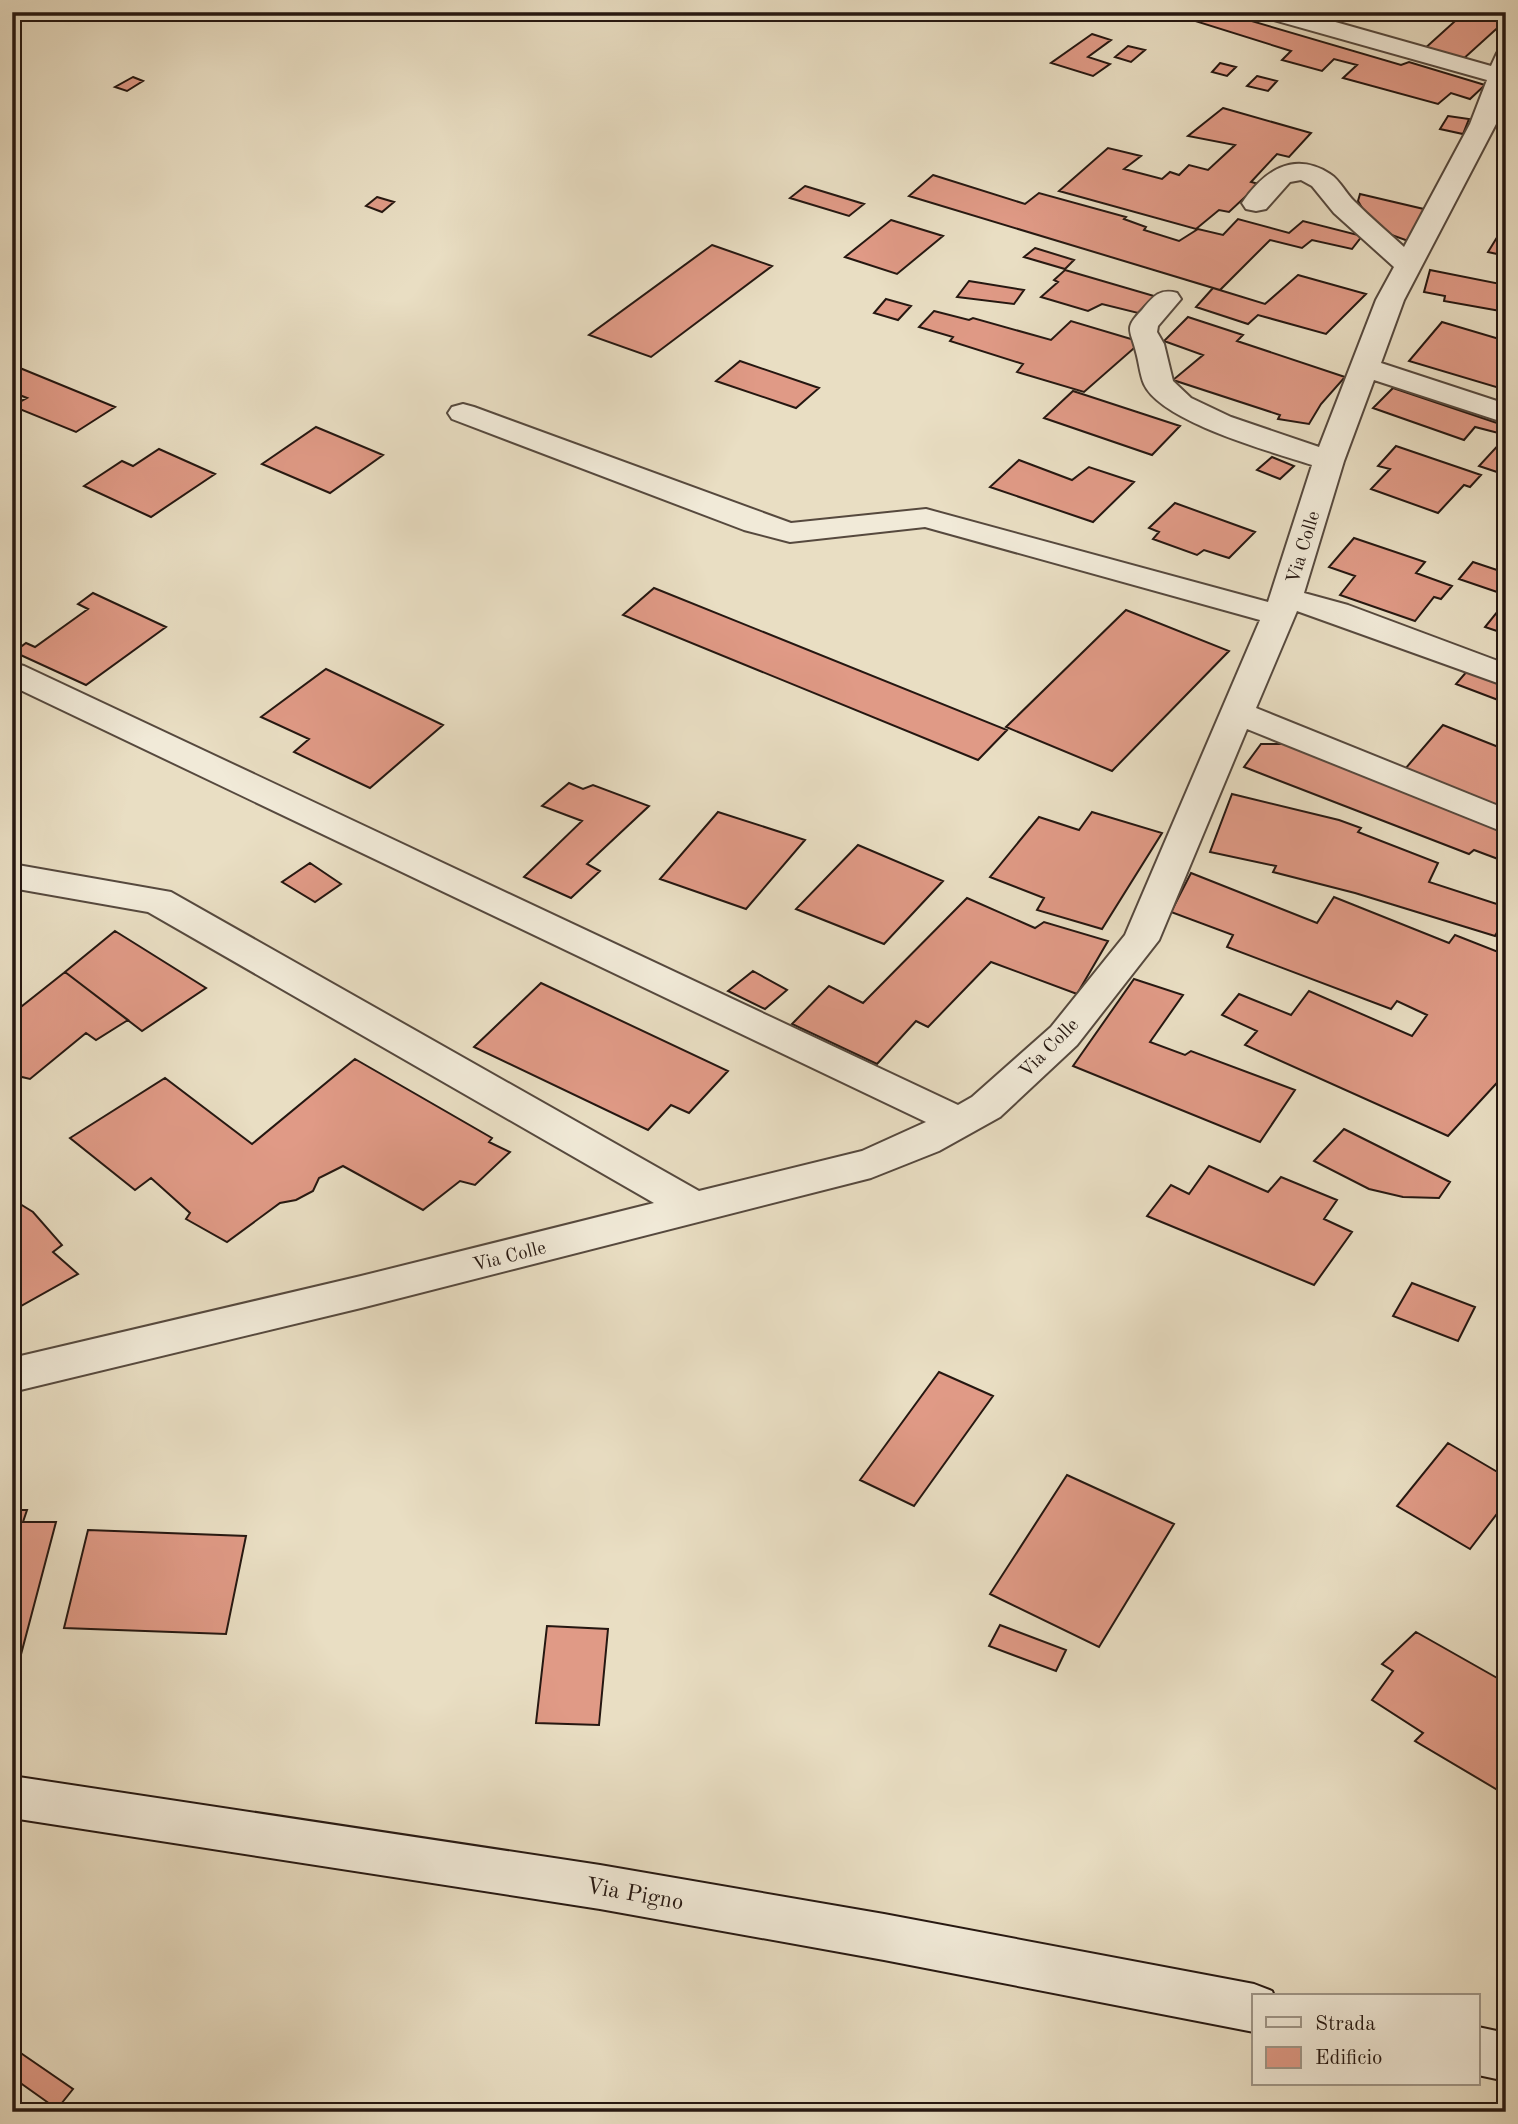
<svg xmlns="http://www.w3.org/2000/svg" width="1518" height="2124" font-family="'Old Standard TT',serif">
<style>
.building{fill:#e09a86;stroke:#251711;stroke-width:2}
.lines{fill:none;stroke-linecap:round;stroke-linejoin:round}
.street-casing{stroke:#56493e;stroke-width:4}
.secondary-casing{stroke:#251711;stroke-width:4}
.path{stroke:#251711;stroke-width:3.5;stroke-dasharray:3.5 2.5;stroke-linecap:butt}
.street{fill:#f1ead8;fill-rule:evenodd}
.secondary{fill:#f1ead8;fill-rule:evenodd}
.labels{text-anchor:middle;stroke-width:7;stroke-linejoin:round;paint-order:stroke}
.street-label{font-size:19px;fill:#251711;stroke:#f1ead8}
.near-street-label{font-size:23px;fill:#251711;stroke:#f1ead8}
</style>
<rect width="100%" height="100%" fill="#e9dec3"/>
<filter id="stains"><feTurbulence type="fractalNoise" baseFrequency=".00286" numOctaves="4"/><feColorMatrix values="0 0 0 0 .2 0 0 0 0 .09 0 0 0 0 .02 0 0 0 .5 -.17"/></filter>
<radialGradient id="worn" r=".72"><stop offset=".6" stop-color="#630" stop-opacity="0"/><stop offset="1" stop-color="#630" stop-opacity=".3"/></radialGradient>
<path class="building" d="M1207,12H1221L1401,65L1409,62L1485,85L1470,99L1451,93L1438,104L1343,78L1357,65L1334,59L1322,71L1282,60L1291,51L1195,21Z
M1428,12H1465L1456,20Z
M1465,12L1504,22L1461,61L1422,51Z
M1092,34L1111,40L1088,57L1110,64L1093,76L1051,63Z
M1128,46L1145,50L1131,62L1115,57Z
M1220,63L1236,67L1227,76L1212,72Z
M1257,76L1277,81L1268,91L1247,86Z
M133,77L143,81L127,91L115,87Z
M1223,108L1311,133L1289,157L1277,154L1251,182L1259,184L1229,212L1219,210L1196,229L1059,191L1108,148L1141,156L1124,169L1162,179L1170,172L1179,175L1189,165L1208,170L1235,145L1188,136Z
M1448,116L1469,119L1463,134L1440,129Z
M933,175L1025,204L1039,193L1126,217L1124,219L1146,227L1144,230L1179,241L1198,229L1223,235L1238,219L1289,233L1303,221L1362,236L1352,249L1312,240L1302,248L1270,240L1220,290L909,196Z
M805,186L864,204L849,216L790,198Z
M1360,194L1428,210L1411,242L1386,233L1365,213L1358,201Z
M377,197L394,202L382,212L366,206Z
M891,220L943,236L897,274L845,257Z
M1504,226L1506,256L1488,252Z
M712,245L772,266L651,357L589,335Z
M1035,248L1074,260L1065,269L1024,257Z
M1065,270L1154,296L1138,313L1102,304L1088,311L1041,297L1058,282L1054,280Z
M1430,270L1500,284L1506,276V312L1444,301L1445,296L1424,292Z
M1298,275L1366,294L1326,334L1258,315L1248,324L1196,307L1213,288L1265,304Z
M969,281L1024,290L1014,304L957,297Z
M886,299L911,306L898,320L874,313Z
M934,311L969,320L973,318L1051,340L1071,321L1141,342L1084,392L1017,372L1023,364L950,341L953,337L919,327Z
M1188,317L1243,335L1237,341L1345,377L1321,404L1309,424L1278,419L1280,415L1173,380L1203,355L1164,341Z
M1442,322L1506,341V390L1409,361Z
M740,361L819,388L796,408L716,381Z
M15,366L115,407L76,432L12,406L27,398L12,392V368Z
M1393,388L1506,426V435L1475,427L1464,440L1373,408Z
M1073,391L1180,426L1152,455L1044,418Z
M316,427L383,455L330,493L262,464Z
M1502,441L1506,442V475L1479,466Z
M1396,446L1481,475L1470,487L1464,485L1438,513L1371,489L1390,469L1378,466Z
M159,449L215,474L151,517L84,486L122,461L133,466Z
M1272,457L1294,466L1280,479L1257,470Z
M1019,460L1072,480L1089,467L1134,482L1093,522L990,487Z
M1175,503L1255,532L1229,558L1204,550L1197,555L1153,539L1159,532L1149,528Z
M1354,538L1425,562L1416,573L1452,586L1441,599L1434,597L1415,621L1340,595L1355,576L1329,567Z
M1473,562L1506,573V595L1459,579Z
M654,588L1007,730L978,760L623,615Z
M93,593L166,627L86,685L14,652L26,643L35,647L88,609L78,604Z
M1506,601V634L1485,627Z
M1126,610L1229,651L1112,771L1006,727Z
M326,669L443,725L370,788L294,752L309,739L261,717Z
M1468,670L1506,685V703L1456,684Z
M1443,725L1506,750V810L1405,769Z
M1261,744H1287L1506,831V862L1474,850L1469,854L1244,767Z
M569,783L583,789L593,785L649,806L587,864L600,871L571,898L524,877L582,821L542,806Z
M1232,794L1339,820L1361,828L1358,832L1438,863L1429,882L1506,907V928L1500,927L1495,936L1355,893L1273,872L1276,866L1210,852Z
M718,812L805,840L746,909L660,879Z
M1092,812L1162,833L1102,929L1037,910L1044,898L990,877L1039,817L1079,830Z
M858,845L943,881L884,944L796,909Z
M310,863L341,884L315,902L282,882Z
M1191,873L1317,923L1334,897L1449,943L1455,935L1506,955L1500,966L1506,968V1073L1448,1136L1245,1045L1257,1031L1222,1015L1239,994L1291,1015L1309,991L1412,1036L1427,1015L1397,1001L1391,1009L1227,947L1233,935L1171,912Z
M967,898L1035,928L1044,922L1108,941L1077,994L991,962L928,1027L916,1021L877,1064L792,1024L829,986L863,1003Z
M115,931L206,988L142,1031L65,972Z
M753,971L787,990L765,1009L728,991Z
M65,972L128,1020L96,1040L86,1033L30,1079L22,1077L12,1069V1014Z
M1134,979L1183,995L1150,1042L1185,1055L1191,1051L1295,1090L1260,1142L1073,1066Z
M541,983L728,1071L689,1113L671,1105L648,1130L474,1047Z
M355,1059L492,1138L489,1142L510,1152L475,1185L460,1181L423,1210L343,1166L319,1178L313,1191L296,1200L280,1203L227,1242L186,1219L190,1213L151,1178L135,1190L70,1138L165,1078L252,1144Z
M1344,1129L1450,1182L1439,1198L1403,1197L1369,1189L1314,1161Z
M1209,1166L1268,1192L1281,1177L1337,1200L1324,1219L1352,1232L1314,1285L1147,1216L1171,1185L1189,1194Z
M12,1199L33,1212L62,1245L53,1252L78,1274L12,1311Z
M1412,1283L1475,1307L1458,1341L1393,1316Z
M939,1372L993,1396L914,1506L860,1480Z
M1448,1443L1506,1477V1502L1470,1549L1397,1506Z
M1067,1475L1174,1524L1099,1647L990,1594Z
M12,1510H27L23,1522H56L19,1662H12Z
M88,1530L246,1536L226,1634L64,1628Z
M1000,1625L1066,1650L1056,1671L989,1646Z
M547,1626L608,1629L599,1725L536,1723Z
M1416,1632L1506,1683V1795L1415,1741L1423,1733L1372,1700L1393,1671L1382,1664Z
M12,2047L73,2089L57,2109L12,2077Z"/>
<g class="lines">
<g class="street-casing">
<path id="street" d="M1260,12H1300L1491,66L1497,53L1506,50V100L1496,124L1404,300L1381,363L1506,404V423L1374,380L1344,461L1304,593L1348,605L1506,664V686L1297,611L1256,708L1506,809V833L1247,729L1159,940L1077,1045L1000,1117L939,1151L871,1178L361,1308L12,1392V1358L361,1276L654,1203L148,912L12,888V864L171,892L699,1191L862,1151L926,1122L12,686V663L24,666L958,1105L972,1097L1051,1027L1125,935L1260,620L925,527L790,542L744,530L452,419L448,413L452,407L463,404L474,407L791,523L926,509L1268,602L1312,465C1273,452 1161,422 1144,384C1140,375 1139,362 1136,352C1131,330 1123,329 1142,310C1153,297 1159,288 1177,293L1181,299L1158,326L1157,332L1164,344L1173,381L1191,398L1231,417L1319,447L1376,300L1394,267L1334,213L1312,186L1301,180L1290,182L1266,209L1256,211L1246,209L1242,203C1263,172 1293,150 1330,174C1340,180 1346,194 1355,202C1371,218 1388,232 1404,247L1470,124L1487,80L1263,17Z"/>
</g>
<g class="secondary-casing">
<path id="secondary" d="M12,1776L600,1865L884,1914L1254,1984L1272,1991L1274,1996H1254V2032L884,1960L600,1909L12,1818Z
M1478,2027L1506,2033V2081L1478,2075Z"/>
</g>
<path class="path" d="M1488,12L1506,17"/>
<use href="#street" class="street"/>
<use href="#secondary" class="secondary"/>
</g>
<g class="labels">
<g class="street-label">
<text transform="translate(1302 547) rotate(-73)" y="7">Via Colle</text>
<text transform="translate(1048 1047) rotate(-45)" y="7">Via Colle</text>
<text transform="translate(509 1255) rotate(-14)" y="7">Via Colle</text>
</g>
<g class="near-street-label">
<text transform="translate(635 1893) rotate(10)" y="8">Via Pigno</text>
</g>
</g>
<rect width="1518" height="2124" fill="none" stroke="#e9dec3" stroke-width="42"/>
<rect x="14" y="14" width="1490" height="2096" fill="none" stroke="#251711" stroke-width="3.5"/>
<rect x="21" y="21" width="1476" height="2082" fill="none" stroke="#251711" stroke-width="2"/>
<rect x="1252" y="1994" width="228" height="91" fill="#f1ead8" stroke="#9f9688" stroke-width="2"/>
<rect x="1266" y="2017" width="35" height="10" fill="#f1ead8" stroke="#9f9688" stroke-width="2"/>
<text x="1315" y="2030" font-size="21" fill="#251711">Strada</text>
<rect x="1266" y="2047" width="35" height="21" fill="#e09a86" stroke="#9f9688" stroke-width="2"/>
<text x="1315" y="2064" font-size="21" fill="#251711">Edificio</text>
<rect width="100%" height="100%" filter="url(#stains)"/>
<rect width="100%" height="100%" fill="url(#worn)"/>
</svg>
